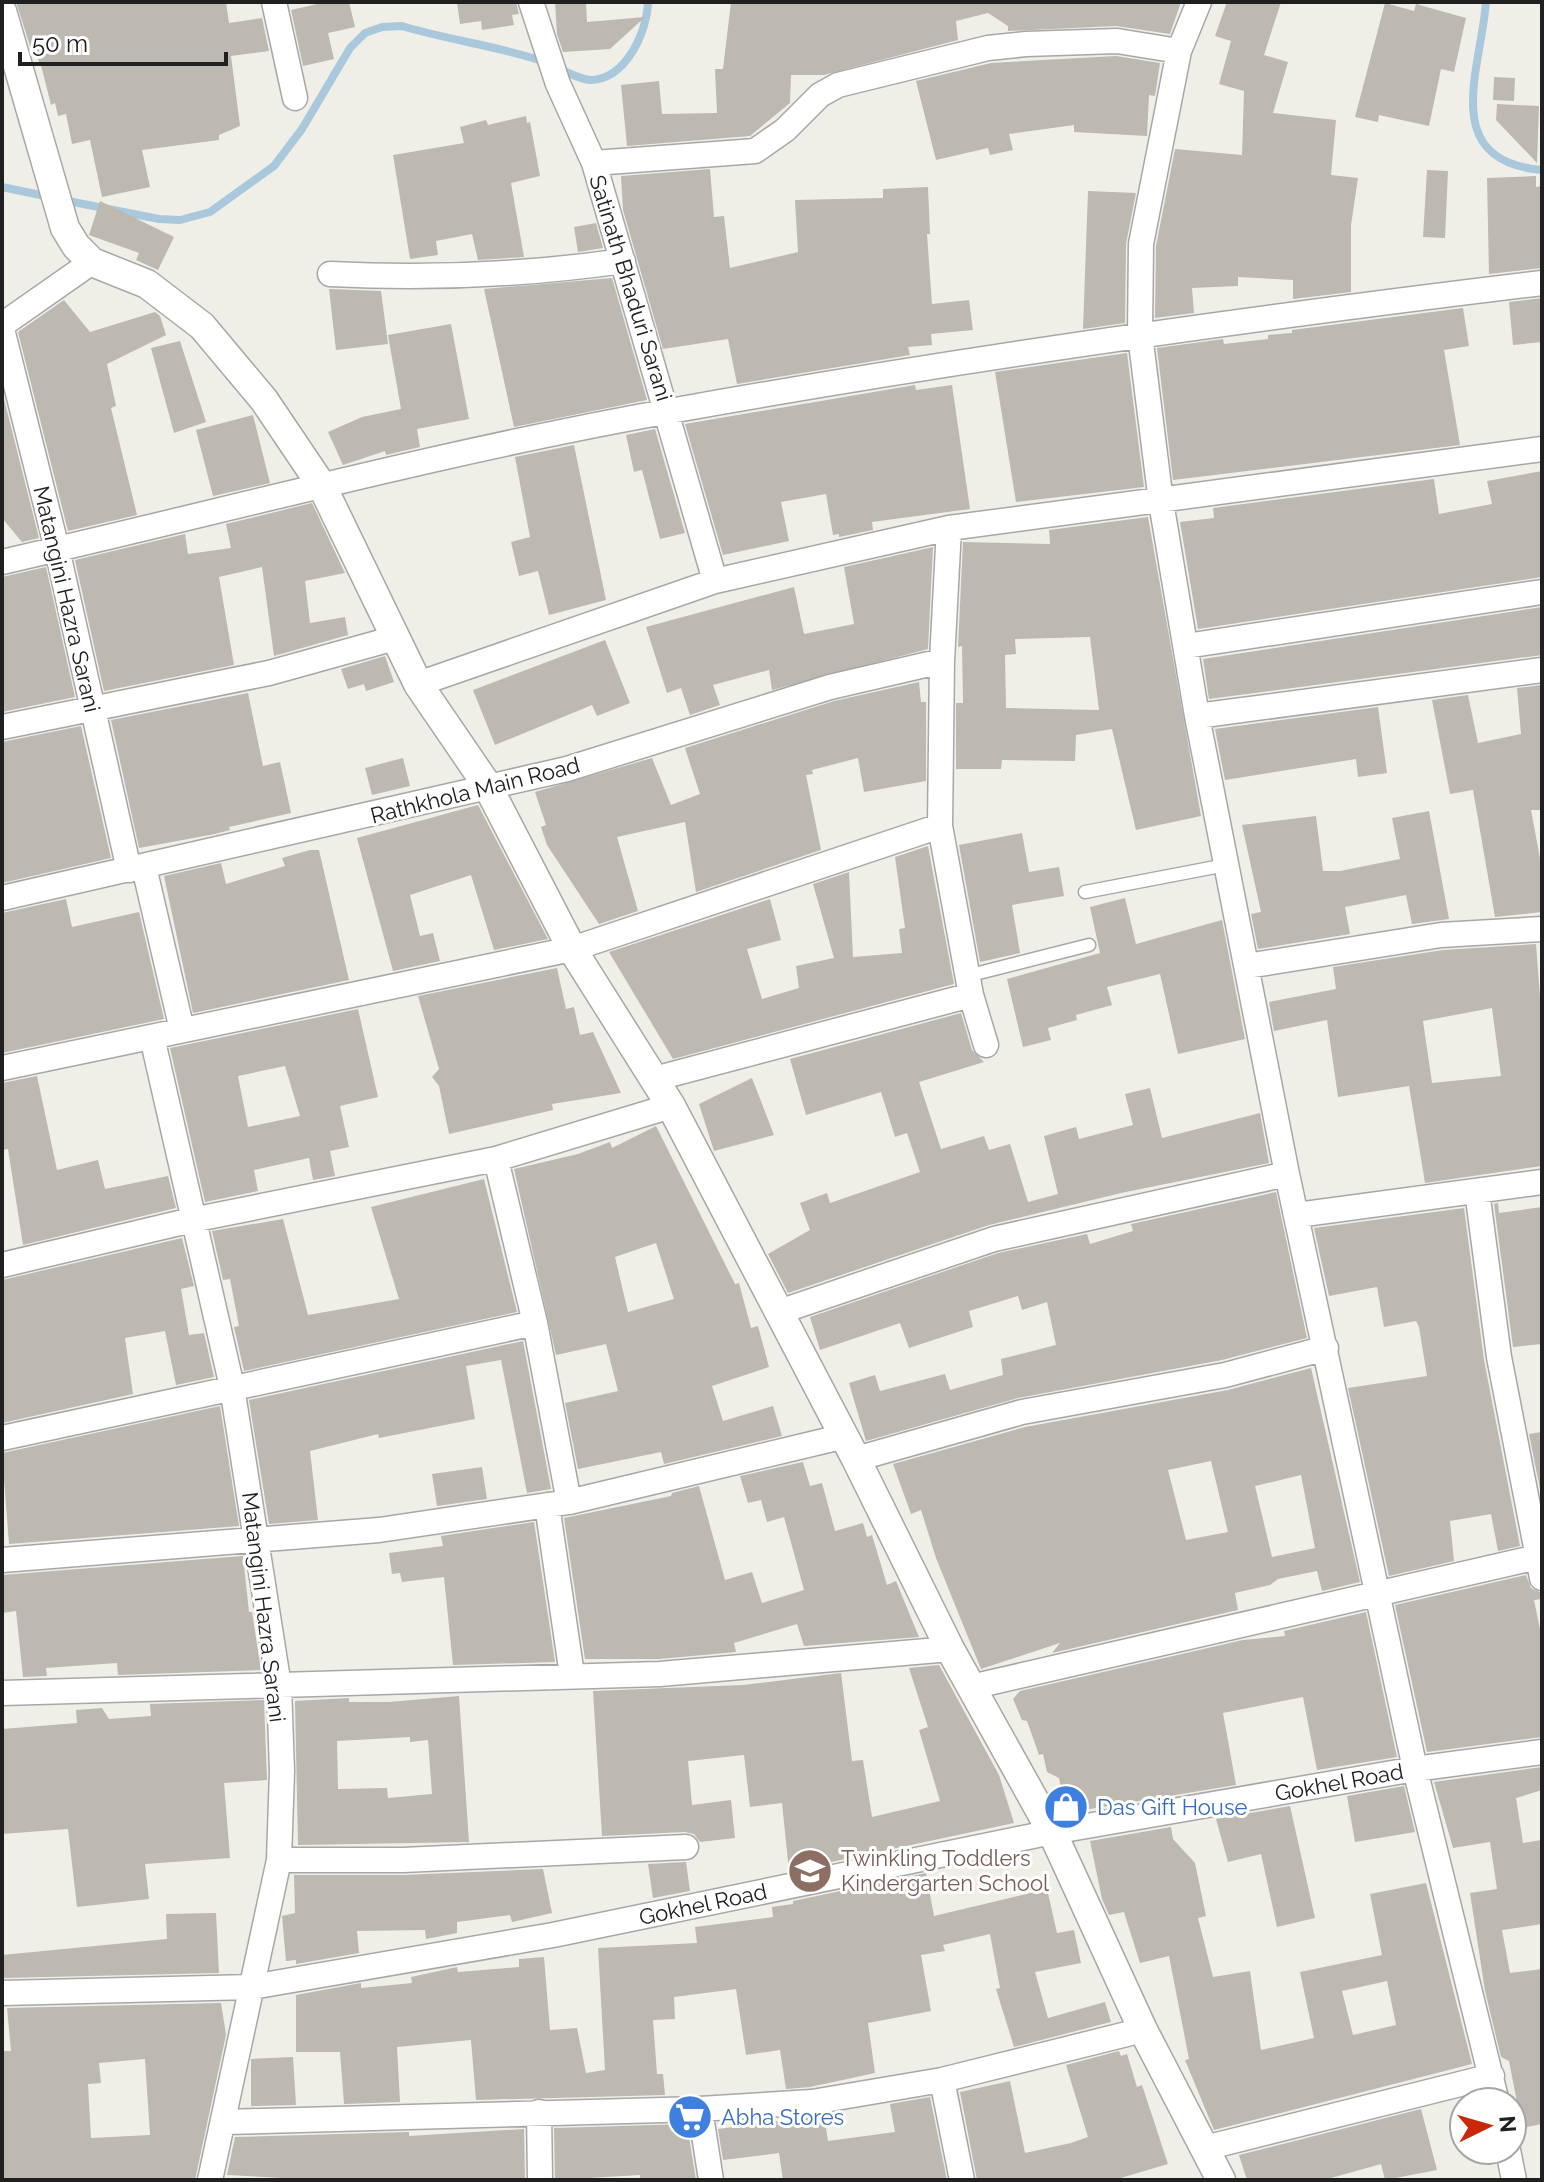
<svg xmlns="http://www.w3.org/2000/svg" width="1544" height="2182" font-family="Raleway,sans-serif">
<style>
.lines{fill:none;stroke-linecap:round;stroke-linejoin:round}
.stream{stroke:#a9c8dc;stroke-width:8}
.building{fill:#bdb8b0;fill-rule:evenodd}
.service-casing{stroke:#a7a7a7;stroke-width:15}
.minor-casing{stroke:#a7a7a7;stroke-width:27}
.tertiary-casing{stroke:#a7a7a7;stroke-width:31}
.service{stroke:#fff;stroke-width:12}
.minor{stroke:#fff;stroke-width:24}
.tertiary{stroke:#fff;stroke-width:28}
.labels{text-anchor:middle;stroke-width:6;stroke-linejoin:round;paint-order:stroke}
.street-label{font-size:22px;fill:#202020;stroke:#fff}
.shop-label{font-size:22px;fill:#366cbe;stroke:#fff;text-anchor:start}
.education-label{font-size:22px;fill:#785e54;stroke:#fff;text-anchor:start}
</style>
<rect width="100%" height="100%" fill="#f0efe7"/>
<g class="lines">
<path class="stream" d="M1486,2C1481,69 1438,161 1542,170
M2,187L50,197
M63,200L159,219L180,220L210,212L274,166L302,129L350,48L365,33L382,27L402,26C445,39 490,45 533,58C550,62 576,80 591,80C626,79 647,32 648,2"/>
</g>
<path class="building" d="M16,2H226L229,23L262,18L269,51L231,56L240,126L219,135V140L142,150L150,187L102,197L90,140L72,144L66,114L58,116L55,103L51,105L41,65L30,46Z
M326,2H349L355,27L328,33L334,59L303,66L291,10Z
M457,2H516L519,14L512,15L514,25L482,30L481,21L460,24Z
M555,2H586L587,22L645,17L610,49L563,52L557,34Z
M731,2H1181L1170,34L1116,26L1008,31V26L988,13L956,21L958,40L824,75H791L790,103L750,136L627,146L621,85L659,81L662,114L717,113L715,69H723Z
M1227,2H1281L1264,55L1288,62L1273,113L1336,120L1331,175L1358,178L1351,225V292L1293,299V280L1238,277V286L1192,288L1194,313L1155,318L1156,246L1175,149L1242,155L1244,91L1219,84L1231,41L1215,36Z
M1385,3L1414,11L1416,4L1466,18L1454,72L1441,69L1429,126L1379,115L1378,122L1355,117Z
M1116,56L1160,63L1155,96L1149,95L1147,136L1074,132V125L1009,134L1013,150L990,155L988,148L936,160L916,81L991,63Z
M1494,77L1515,78L1514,101L1493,100Z
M1497,104L1539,106L1537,163L1496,120Z
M526,116L527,123L530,122L540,176L511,183L524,257L478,260L472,234L436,241L438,255L410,259L393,155L464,143L460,127L486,120L488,125Z
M710,169L714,217L724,216L730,268L798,252L795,200L883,198V189L928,187L930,234H927L932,304L969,300L973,330L931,334L932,345L908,347L910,355L737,384L728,339L663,349L623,210L621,176Z
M1427,170L1448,171L1445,238L1423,237Z
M1536,176V187L1542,186V268L1489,274L1487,178Z
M1088,191L1136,193L1126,244L1125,323L1083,329Z
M100,201L174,237L158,270L136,260L139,253L89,235Z
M596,223L603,248L578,252L574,227Z
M612,278L647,400L514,427L484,289Z
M329,289L381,291L388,344L336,350Z
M1542,298V342L1513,345L1509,302Z
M64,300L90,332L155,312L160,316L166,335L107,364L116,406L111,408L137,515L68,531L18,332Z
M1463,308L1469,346L1444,350L1460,445L1173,480L1157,348L1223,339L1224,344L1268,339V335L1292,333V330Z
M451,324L469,419L417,429L420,447L386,455L385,451L343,465L328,432L362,417L401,409L388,335Z
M180,341L206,422L174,433L151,348Z
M1127,353L1144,487L1016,502L995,372Z
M915,385L916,390L952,385L970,509L872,522L873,530L839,537V534L833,535L826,494L781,502L789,541L723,555L685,424Z
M2,391L39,538L22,542L2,518Z
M253,415L270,483L213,496L196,430Z
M655,429L685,533L660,539L642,470L634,472L626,435Z
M574,445L606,600L549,615L538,571L519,576L511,542L530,537L515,457Z
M1542,471V577L1198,629L1180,522L1214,518L1213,508L1434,479L1439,514L1492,504L1487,481Z
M312,503L345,573L305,581L310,623L345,617L348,635L274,656L262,567L219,577L234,665L104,691L75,560L185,534L188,554L231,548L226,524Z
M1148,517L1201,816L1136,830L1112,729L1076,735L1075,761L1002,760L1001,769H956V703H963L962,646L958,647L963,542L1050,544L1049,530ZM1090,637L1099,710L1006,708L1005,655L1016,654L1015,639Z
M933,547L928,649L772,690L769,670L713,685L720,705L690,715L681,688L667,693L646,627L794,587L804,634L854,624L844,567Z
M46,567L75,697L2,712V577Z
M1542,607V655L1209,699L1203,659Z
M605,640L630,703L597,716L592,705L495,745L473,690Z
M385,656L394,682L366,691L364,684L348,689L341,669Z
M919,682L921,702H926V781L864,792L858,758L812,770L813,774L806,775L821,850L696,892L685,822L617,837L638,911L599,924L547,845L541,827L546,825L535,792L652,758L671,805L700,794L685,748L834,701Z
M1542,685V810H1531L1542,869V912L1495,917L1473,790L1450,794L1432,700L1468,695L1478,743L1521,734L1517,688Z
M248,693L263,766L280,762L291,813L229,827L230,830L215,834L139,848L111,720Z
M1378,707L1387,773L1358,777L1356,759L1225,780L1215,729Z
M81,726L111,858L2,883V742Z
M403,758L410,786L372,795L365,768Z
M478,805L548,939L494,950L471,875L410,895L420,936L433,933L440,961L393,971L357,838Z
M1429,811L1449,919L1412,924L1406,895L1345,907L1350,934L1258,949L1251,914L1261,912L1242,825L1316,816L1323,871H1340L1400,859L1392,818Z
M1022,833L1029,872L1059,867L1064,896L1012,905L1020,953L980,962L959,845Z
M928,846L954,984L673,1059L609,952L770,899L781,940L747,949L762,999L799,988L796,966L834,958L813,884L849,872L853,957L902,953L899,929L905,928L895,857Z
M310,850H319L349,980L193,1013L164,876L221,863L226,884L285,866L282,858Z
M1125,898L1136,944L1222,920L1245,1039L1178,1054L1160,974L1107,987L1112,1005L1076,1015L1077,1020L1048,1028L1051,1040L1023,1047L1007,979L1100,953L1090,907Z
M66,899L72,927L139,912L164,1019L2,1053V913Z
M1536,944L1542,1023V1166L1425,1183L1409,1086L1338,1097L1327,1020L1274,1031L1269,1002L1336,989L1333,967L1443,950ZM1492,1008L1501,1076L1432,1083L1423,1021Z
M557,968L566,1009L574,1007L580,1035L593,1032L621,1093L552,1104L553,1110L449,1134L439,1086L432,1077L439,1069L418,996Z
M358,1009L378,1097L340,1106L349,1147L330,1151L335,1176L313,1180L309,1158L254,1170L258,1191L205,1202L170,1048ZM285,1066L300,1116L248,1127L238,1076Z
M961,1013L972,1050L984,1062L919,1082L941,1149L984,1136L989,1150L1010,1144L1028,1202L1058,1194L1044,1136L1076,1127L1079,1139L1133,1125L1125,1094L1150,1088L1162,1138L1260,1113L1269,1163L1121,1193L989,1225L788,1293L768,1254L810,1230L800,1203L827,1193L830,1203L920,1172L907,1133L895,1137L881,1092L806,1115L790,1059Z
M37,1076L57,1170L98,1160L105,1189L168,1176L176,1208L23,1245L8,1149L2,1150V1083Z
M752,1078L774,1135L714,1151L699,1104Z
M656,1126L735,1284L739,1283L751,1328L758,1326L769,1367L712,1386L723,1421L773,1406L782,1436L664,1464L661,1452L578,1469L565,1403L618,1391L606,1344L556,1355L514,1169L578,1154L610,1142L612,1148ZM656,1243L674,1299L628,1312L615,1257Z
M484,1179L517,1312L244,1371L234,1327L239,1326L230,1279L223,1280L212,1231L283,1219L308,1315L399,1299L371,1207Z
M1276,1192L1307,1338L1222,1360L1018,1398L866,1441L849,1383L875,1375L880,1391L945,1374L950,1390L1003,1375L1001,1359L1056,1345L1047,1302L1022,1310L1018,1296L969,1311L973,1327L909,1348L900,1323L820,1350L810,1317L998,1253L1087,1234L1090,1244L1133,1231L1131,1224Z
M1498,1203L1499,1213L1542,1207V1344L1513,1347L1494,1204Z
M1464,1208L1484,1360L1520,1546L1498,1551L1491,1514L1450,1521L1454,1561L1389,1576L1348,1388L1427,1376L1419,1327L1416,1321L1384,1327L1377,1287L1329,1296L1314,1228Z
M182,1238L194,1286L181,1289L189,1335L204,1333L214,1377L176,1385L165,1331L125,1338L133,1394L2,1423V1280Z
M523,1341L551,1489L527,1493L501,1360L466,1366L475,1419L379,1438L378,1434L310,1451L318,1520L269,1524L249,1400Z
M1311,1368L1360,1582L1322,1591L1317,1571L1278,1579L1270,1585L1235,1593L1238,1610L1052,1653L1060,1643L981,1669L936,1558L921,1510L911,1514L893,1464L1025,1427L1228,1390ZM1211,1461L1228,1532L1186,1540L1168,1470ZM1301,1475L1315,1548L1272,1557L1255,1486Z
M220,1406L239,1526L9,1544L2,1453Z
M1542,1432V1499L1529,1434Z
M803,1462L810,1486L822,1483L835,1531L863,1523L867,1537L872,1535L887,1585L896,1581L919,1637L804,1646L797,1624L734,1643L736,1652L659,1659H585L564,1518L671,1496L672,1493L699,1486L725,1580L752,1572L762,1603L804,1590L784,1517L767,1522L761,1500L748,1503L740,1476Z
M482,1467L487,1499L437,1506L432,1474Z
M534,1522L555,1662L453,1665L444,1577L402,1582L400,1573L392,1574L389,1553L443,1546L441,1536Z
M243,1556L249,1612H252L261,1670L118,1675L117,1663L46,1668L47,1676L23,1677L16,1611L2,1613V1575Z
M1526,1575L1531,1588L1542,1593V1599L1534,1600L1542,1639V1737L1427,1752L1395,1605Z
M1366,1612L1397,1757L1317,1770L1303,1697L1223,1713L1236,1785L1066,1813L1059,1778L1047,1772L1043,1754L1039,1755L1027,1721L1022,1720L1013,1699L1020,1691L1243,1640L1285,1636L1284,1631Z
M939,1665L999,1775L1014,1823L789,1871L782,1803L750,1807L744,1755L688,1761L692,1805L731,1800L735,1838L700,1842L694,1834L685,1832L602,1836L593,1691L743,1685L841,1673L852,1761L863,1760L872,1817L940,1801L919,1730L928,1727L909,1668Z
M459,1696L469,1842L298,1845L295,1701L349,1698V1702H389ZM410,1737V1742L428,1740L432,1794L388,1798L387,1788L338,1789L337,1741Z
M264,1700L267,1780L224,1783L230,1858L145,1864L149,1899L77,1907L68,1829L2,1834V1729L77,1723L76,1710L102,1708L109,1719L151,1716L150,1704Z
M1542,1767V1790L1516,1798L1523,1843L1542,1840V1924L1502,1930L1510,1973L1542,1969V2124L1522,2128L1509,2061L1501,2057L1485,1991L1470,1893L1497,1889L1490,1842L1453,1848L1434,1782Z
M1404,1786L1415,1832L1355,1842L1347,1796Z
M1290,1806L1315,1918L1277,1927L1261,1854L1228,1862L1216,1819Z
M1171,1827L1173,1839L1195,1863L1206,1916L1198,1918L1213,1977L1250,1971L1261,2050L1314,2038L1300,1972L1382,1955L1370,1894L1426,1883L1472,2064L1214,2130L1185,2060L1189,2059L1169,1956L1140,1963L1124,1912L1109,1915L1102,1899L1090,1841ZM1387,1981L1396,2025L1353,2035L1342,1991Z
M686,1862L690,1891L653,1898L648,1864Z
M543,1869L552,1913L512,1922L510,1915L457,1922V1933L426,1939L425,1930L357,1931L359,1953L296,1964V1960L286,1961L282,1916L295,1913L294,1875H403Z
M926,1873L934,1916L1047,1889L1057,1933L1074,1930L1081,1963L1035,1972L1048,2018L1105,2002L1111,2022L1014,2047L996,1989L1000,1988L990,1934L943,1945L945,1951L921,1955L931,2011L868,2023L875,2073L810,2087L786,2089L780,2050L746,2055L736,1989L674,1997L675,2019L653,2020L657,2074H663L665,2095L476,2100L471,2040L397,2047L400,2102L344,2104L340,2052H296V1995L361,1983V1988L412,1983L411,1977L457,1967L458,1972L519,1967V1959L544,1957L550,2030L577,2028L586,2073L605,2070L598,1948L697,1943L695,1927L773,1917L772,1907L793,1904V1901Z
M216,1913L219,1973L2,1978V1955L167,1939L166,1914Z
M221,2003L226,2035L195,2180H2V2051H11L7,2008ZM145,2059L150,2135L91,2138L88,2084L101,2083L99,2063Z
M1119,2051L1121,2056L1127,2054L1137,2087L1142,2085L1168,2164L1114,2180H977L960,2092L1010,2081L1025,2153L1071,2143L1088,2137L1066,2065Z
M293,2057L296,2105L251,2106V2059Z
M930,2097L947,2180H783L779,2153L723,2160L718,2129L824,2115L828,2141L895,2132L890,2104Z
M1421,2109L1437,2170L1385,2180L1381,2164L1324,2180H1247L1239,2155Z
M687,2124L696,2180H640V2175L555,2180L554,2128Z
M524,2129L525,2180H318L227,2175L235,2137L409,2132V2136Z"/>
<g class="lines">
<g class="service-casing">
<path id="service" d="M1085,892L1226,865
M967,976L1089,945"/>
</g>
<g class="minor-casing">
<path id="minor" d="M274,2L295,98
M531,2L558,84L594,163L715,581
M1199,2L1179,51L1141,244L1140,335L1161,502L1197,716L1287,1174L1415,1769L1497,2102
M594,163L755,151L785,130L820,95L838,85L988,48L1026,44L1117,41L1179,51
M330,274C428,279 525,275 623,261
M2,325L92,262
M2,329L57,549L129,870
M949,528L942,661L940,826L971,995L986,1045
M2,562C224,511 446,451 670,411C959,359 1251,318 1542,283
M1186,646L1542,592
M418,684L715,581L949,528L1542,449
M1197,716L1542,670
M2,727L269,673L395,638
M144,867L182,1030
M2,898L567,769L830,687L942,661
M1247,966L1441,935L1542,929
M152,1037L232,1387L279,1686L282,1771L279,1860L210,2180
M2,1068L572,949L940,826
M654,1079L971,995
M496,1159L535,1323L569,1502L845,1436
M1477,1191L1499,1357L1542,1578
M1297,1215L1542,1182
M2,1265L192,1220L496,1159L671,1106
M779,1312L994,1239L1287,1174
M2,1438L535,1323
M856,1459L1022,1412L1225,1375L1326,1348
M547,1505L572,1675
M2,1560L379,1530L569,1502
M971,1687L1542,1556
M2,1693L660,1674L950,1649
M279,1860H403L686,1847
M2,1993L252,1987L553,1935L1052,1832L1415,1769L1542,1752
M942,2080L962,2180
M700,2109L812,2102L942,2080L1143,2030
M539,2112L540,2180
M224,2122L700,2109L711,2180
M1205,2148L1492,2076
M1508,2150L1514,2180"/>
</g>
<g class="tertiary-casing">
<path id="tertiary" d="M2,11L65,228L76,246L92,262L147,284L202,326L264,400L322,486L418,684L487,785L572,949L671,1106L856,1459L950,1649L1052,1832L1143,2030L1221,2180"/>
</g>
<use href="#service" class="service"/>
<use href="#minor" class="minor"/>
<use href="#tertiary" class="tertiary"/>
</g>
<defs>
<g id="shop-disc" transform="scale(2.3)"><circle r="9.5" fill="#3f7fe0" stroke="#fff"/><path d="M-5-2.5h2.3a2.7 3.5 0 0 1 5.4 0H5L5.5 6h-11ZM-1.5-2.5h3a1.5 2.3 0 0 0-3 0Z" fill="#fff"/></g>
<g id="school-disc" transform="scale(2.3)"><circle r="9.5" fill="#8d6e63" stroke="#fff"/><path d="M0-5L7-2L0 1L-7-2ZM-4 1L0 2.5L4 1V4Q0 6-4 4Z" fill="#fff"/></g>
<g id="supermarket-disc" transform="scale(2.3)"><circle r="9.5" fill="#3f7fe0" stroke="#fff"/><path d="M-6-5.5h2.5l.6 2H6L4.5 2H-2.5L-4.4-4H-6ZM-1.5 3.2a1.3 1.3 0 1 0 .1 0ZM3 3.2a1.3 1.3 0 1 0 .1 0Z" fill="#fff"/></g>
</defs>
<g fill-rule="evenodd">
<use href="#shop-disc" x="1066" y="1807"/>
<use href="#school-disc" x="810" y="1871"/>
<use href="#supermarket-disc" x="690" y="2117"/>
</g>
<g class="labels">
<g class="street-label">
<text transform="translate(631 288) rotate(73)" y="8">Satinath Bhaduri Sarani</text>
<text transform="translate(67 599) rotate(77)" y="8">Matangini Hazra Sarani</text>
<text transform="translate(475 790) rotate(-14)" y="8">Rathkhola Main Road</text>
<text transform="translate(264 1607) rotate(83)" y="8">Matangini Hazra Sarani</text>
<text transform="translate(1339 1782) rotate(-10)" y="8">Gokhel Road</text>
<text transform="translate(703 1904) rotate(-12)" y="8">Gokhel Road</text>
</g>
<g class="shop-label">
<text x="1097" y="1815">Das Gift House</text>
<text x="721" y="2125">Abha Stores</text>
</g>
<g class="education-label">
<text x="841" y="1866">Twinkling Toddlers<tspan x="841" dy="25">Kindergarten School</tspan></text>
</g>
</g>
<rect width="1544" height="2182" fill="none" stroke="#202020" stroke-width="8"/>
<g transform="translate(1488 2126) rotate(85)"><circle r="38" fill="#ffffff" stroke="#a6a6a6" stroke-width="2"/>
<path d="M0-6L14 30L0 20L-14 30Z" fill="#ca2807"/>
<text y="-12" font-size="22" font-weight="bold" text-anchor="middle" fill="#202020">N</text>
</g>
<path d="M20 52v12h206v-12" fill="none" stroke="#202020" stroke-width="4"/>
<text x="32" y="52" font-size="24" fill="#202020" stroke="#ffffff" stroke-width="6" paint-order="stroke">50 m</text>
</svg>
